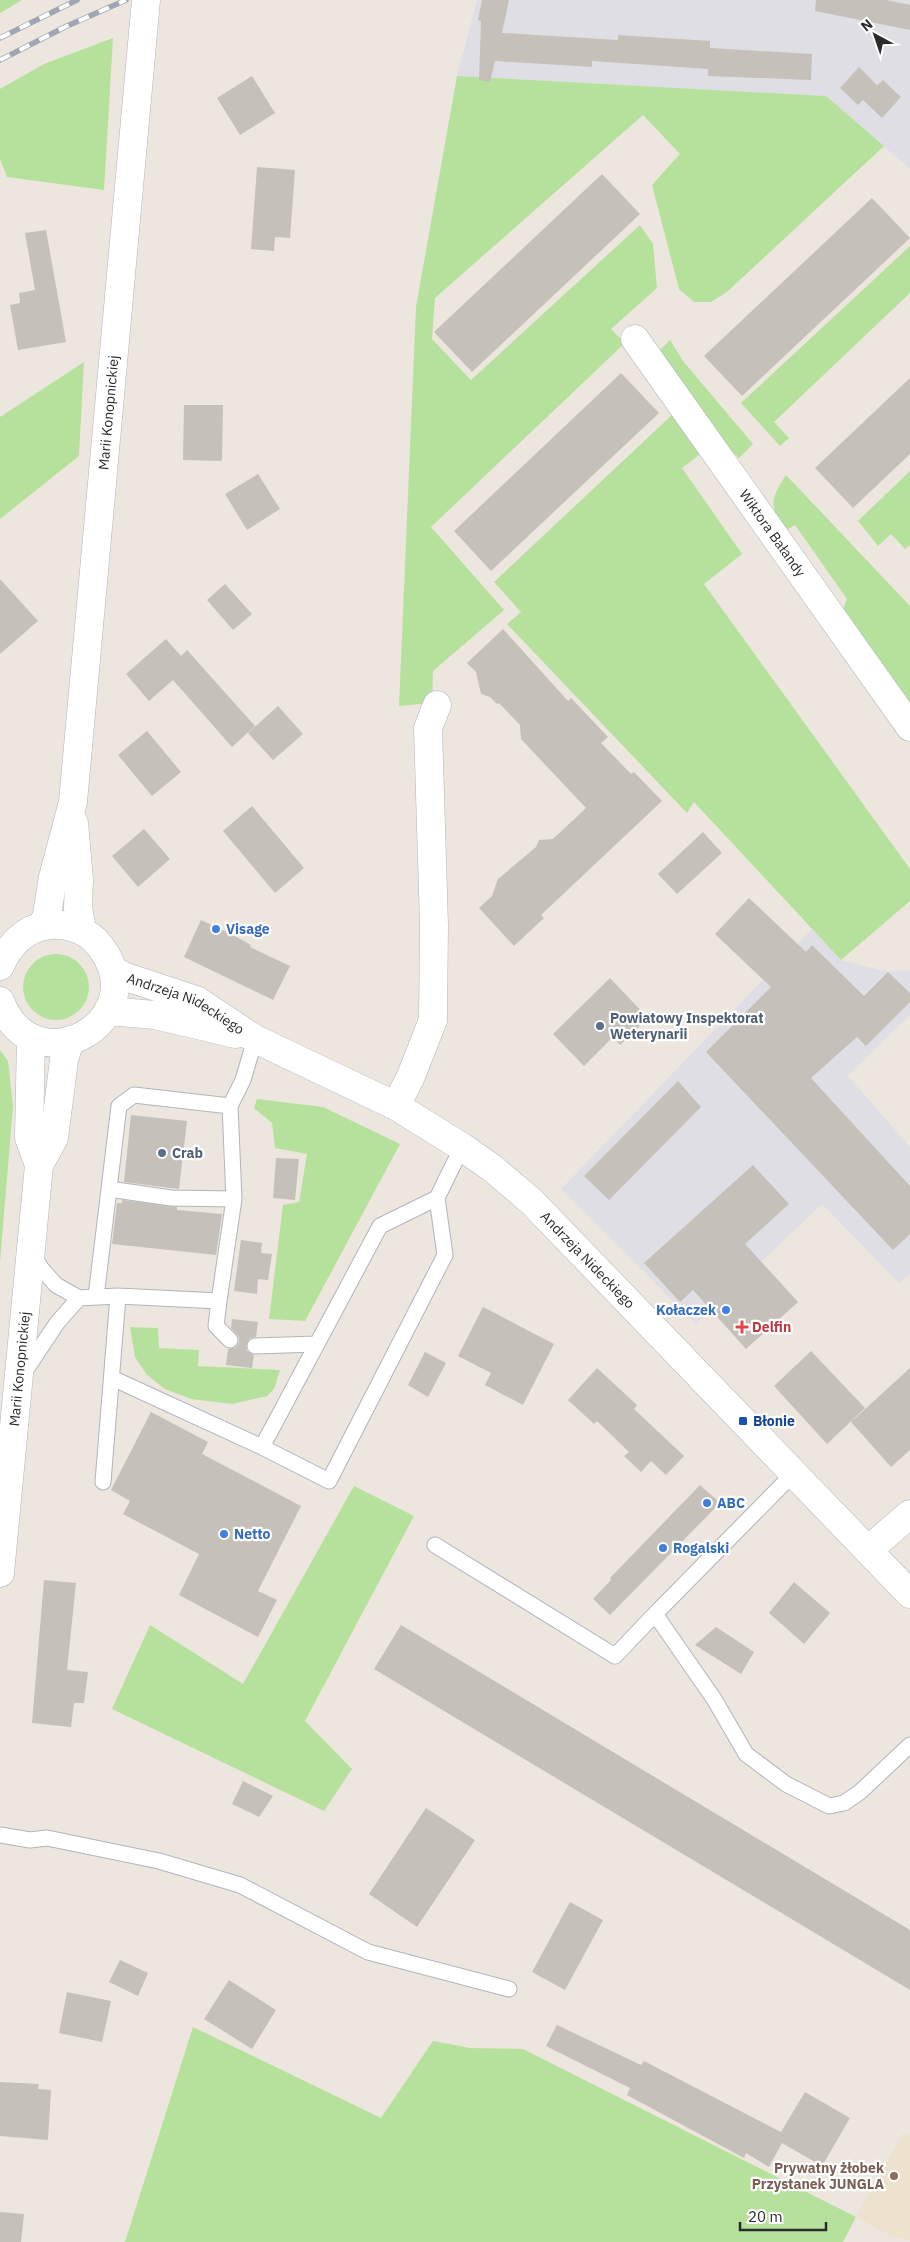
<svg xmlns="http://www.w3.org/2000/svg" width="910" height="2242" font-family="'IBM Plex Sans',sans-serif">
<style>
.industrial{fill:#e0dee5}
.education{fill:#ede2ce}
.green{fill:#b6e19c}
.building{fill:#c5c0b9}
.lines{fill:none;stroke-linecap:round;stroke-linejoin:round}
.lane-casing{stroke:#b1b4be;stroke-width:17}
.street-casing{stroke:#b1b4be;stroke-width:29}
.secondary-casing{stroke:#b1b4be;stroke-width:29}
.lane{stroke:#fff;stroke-width:15}
.street{stroke:#fff;stroke-width:28}
.secondary{stroke:#fff;stroke-width:28}
.rail-casing{stroke:#a0a4b5;stroke-width:5.5}
.rail{stroke:#fff;stroke-width:4;stroke-dasharray:11;stroke-linecap:butt}
.shop-dot{fill:#3f7fe0;stroke:#fff;stroke-width:2}
.service-dot{fill:#5c6f8a;stroke:#fff;stroke-width:2}
.health-dot{fill:#e0444e;stroke:#fff;stroke-width:2}
.transit-dot{fill:#1a4fb4;stroke:#fff;stroke-width:2}
.education-dot{fill:#8d6e63;stroke:#fff;stroke-width:2}
.labels{text-anchor:middle;stroke-width:4.5;stroke-linejoin:round;paint-order:stroke}
.street-label{font-size:14px;fill:#2b2b2b;stroke:#fff}
.shop-label{font-size:14px;font-weight:bold;fill:#366cbe;stroke:#fff;text-anchor:start}
.service-label{font-size:14px;font-weight:bold;fill:#4e5e75;stroke:#fff;text-anchor:start}
.health-label{font-size:14px;font-weight:bold;fill:#be3a42;stroke:#fff;text-anchor:start}
.transit-label{font-size:14px;font-weight:bold;fill:#164399;stroke:#fff;text-anchor:start}
.education-label{font-size:14px;font-weight:bold;fill:#785e54;stroke:#fff;text-anchor:end}
</style>
<rect width="100%" height="100%" fill="#ece6de"/>
<path class="industrial" d="M477,0H910V169L826,96L457,76Z
M812,929L841,960L888,972L910,970V1015L848,1076L910,1147V1274L899,1283L822,1204L696,1324L561,1189Z"/>
<path class="education" d="M903,2133L910,2135V2241L891,2236L856,2217Z"/>
<path class="green" d="M0,0H22L0,13Z
M113,38L104,190L7,177L0,159V89L44,64Z
M457,76L826,96L884,146L727,292L711,302H694L679,289L652,185L680,154L643,115L435,298L432,339L471,380L640,225L653,244L657,288L611,329L625,343L431,527L504,610L433,671L432,703L399,706L416,307Z
M910,246V293L774,422L789,438L780,446L741,403Z
M670,340L683,361L753,444L739,458L729,448L658,352Z
M84,362L79,456L0,519V417Z
M673,414L703,452L682,468L742,554L704,584L910,869V901L841,960L694,802L687,813L507,624L521,612L494,582Z
M910,471V545L905,549L891,534L878,546L858,521Z
M786,475L910,606V711L842,612L847,599L795,525L785,531C769,505 770,500 786,475Z
M23 987a33 33 0 1 1 66 0a33 33 0 1 1-66 0Z
M0,1050L8,1061L13,1106L0,1262Z
M257,1099L323,1107L400,1144L305,1321L269,1319L283,1205L299,1202L307,1154L275,1148L272,1123L254,1108Z
M130,1327L158,1328L159,1348L199,1350L198,1366L280,1370L274,1389L267,1396L232,1404L191,1399L165,1389L147,1375L135,1357Z
M354,1486L414,1516L305,1721L352,1769L324,1811L112,1709L150,1625L243,1684Z
M193,2027L381,2118L433,2041L470,2048L523,2049L856,2217L843,2242H125Z"/>
<path class="building" d="M482,0H509L502,33L618,40V35L710,41V48L812,54L811,80L708,76V69L592,61V67L495,61L490,82L479,80L481,21L478,20Z
M816,0H886L910,5V30L815,11Z
M859,67L877,85L874,88L883,80L901,97L882,118L863,100L858,105L840,88Z
M252,76L275,113L240,135L217,98Z
M257,167L295,170L290,238L275,237L274,251L251,249Z
M602,174L640,214L472,372L434,332Z
M872,198L910,238L742,396L704,356Z
M46,230L66,342L18,350L10,305L20,303L19,293L35,290L25,233Z
M621,373L659,413L491,571L454,531Z
M910,378V454L853,508L815,468Z
M184,405H223L222,461L183,460Z
M258,474L280,509L247,530L225,494Z
M0,579L38,621L0,654Z
M225,584L252,614L233,630L207,600Z
M503,629L568,701L571,698L608,737L601,743L631,774L634,772L662,801L541,915L544,918L514,946L479,908L492,896L498,879L536,847L539,840L553,839L586,808L521,739L520,725L499,703L497,704L490,697L481,694L476,672L467,663Z
M166,639L181,656L187,650L255,726L232,747L173,680L149,701L126,674Z
M278,706L303,734L273,760L248,733Z
M147,731L181,772L152,796L118,755Z
M252,806L304,868L275,893L223,831Z
M144,829L170,859L138,887L112,856Z
M703,832L722,853L677,894L658,874Z
M749,898L806,952L812,945L864,996L888,972L910,993V1002L866,1046L857,1037L811,1078L910,1186V1234L893,1250L706,1052L771,987L715,934Z
M201,920L233,935L251,945L250,947L290,966L273,1000L184,957Z
M610,978L648,1018L620,1045L613,1037L584,1066L553,1034Z
M678,1081L701,1107L609,1200L584,1176Z
M131,1115L187,1121L179,1189L124,1182Z
M276,1158L299,1159L295,1200L273,1198Z
M753,1165L789,1204L745,1244L798,1302L746,1349L693,1290L680,1302L644,1263Z
M122,1200L177,1207V1210L222,1214L216,1255L112,1244L117,1203H122Z
M241,1240L262,1243L261,1253L272,1254L268,1280L258,1279L257,1294L234,1291Z
M483,1307L554,1344L523,1405L485,1385L491,1373L458,1356Z
M232,1319L258,1322L256,1337L250,1338L246,1346L247,1351L254,1355L252,1368L226,1365L228,1349L236,1347L239,1342V1337L231,1328Z
M811,1351L865,1408L827,1444L774,1386Z
M425,1352L446,1363L428,1397L408,1385Z
M597,1368L637,1405L634,1409L684,1456L666,1475L651,1461L641,1472L624,1456L629,1452L597,1421L594,1424L568,1400Z
M910,1368V1450L891,1467L851,1422Z
M151,1412L208,1442L202,1454L301,1506L258,1591L277,1600L258,1637L179,1595L199,1554L123,1514L130,1501L111,1490Z
M700,1485L720,1503L610,1615L593,1599L611,1580L610,1578Z
M44,1580L76,1583L67,1670L88,1672L84,1703H74L71,1727L32,1723Z
M794,1582L830,1613L804,1644L769,1613Z
M401,1625L910,1930V1990L374,1669Z
M716,1627L754,1652L741,1674L695,1645Z
M243,1781L273,1796L259,1817L232,1804Z
M426,1808L475,1840L417,1927L369,1894Z
M570,1902L603,1920L565,1990L532,1972Z
M120,1960L148,1973L138,1996L109,1982Z
M229,1980L276,2010L252,2049L204,2019Z
M67,1992L111,2001L102,2042L59,2033Z
M557,2025L641,2065L644,2061L781,2132L805,2092L850,2118L822,2166L782,2143L769,2167L746,2153L744,2158L627,2095L630,2088L546,2046Z
M0,2082L39,2084L38,2089L51,2090L48,2140L0,2136Z
M0,2212L24,2214L21,2242H0Z"/>
<g class="lines">
<g class="lane-casing">
<path id="lane" d="M109,1189L171,1198L234,1199
M33,1254L41,1268L56,1285L79,1298L118,1296L219,1301L234,1199L230,1106L243,1080L255,1039
M96,1297L119,1106L134,1095L230,1106
M219,1301L216,1326L230,1340
M255,1346L317,1344
M23,1374L57,1323L79,1298
M112,1378L262,1447L380,1226L437,1198L462,1147
M262,1447L329,1481L445,1255L437,1198
M794,1473L655,1614L714,1699L746,1754L786,1784L829,1806L844,1803L860,1792L910,1745
M103,1482L118,1296
M435,1545L615,1656L655,1614
M0,1835L30,1840L47,1838L159,1861L240,1885L368,1952L509,1989"/>
</g>
<g class="street-casing">
<g id="street">
<path id="s1" d="M635,339L910,727"/>
<path d="M396,1106L411,1076L433,1020L434,925L428,728L437,705"/>
<path d="M868,1550L910,1514"/>
</g>
</g>
<g class="secondary-casing">
<g id="secondary">
<path d="M74,823L79,880L78,908L82,931"/>
<path id="s2" d="M42,926L47,915L53,877L73,802L146,0"/>
<path d="M0,966C9,945 25,928 49,925C68,923 89,931 100,946C157,1020 34,1090 0,1001"/>
<path id="s3" d="M114,971L126,977L196,1000L255,1039L396,1106L462,1147L492,1168L531,1201L910,1594"/>
<path d="M108,1011L155,1015L236,1034"/>
<path d="M31,1038L29,1138L39,1165"/>
<path id="s4" d="M0,1573L39,1165L54,1138L64,1060L70,1040"/>
</g>
</g>
<use href="#lane" class="lane"/>
<use href="#street" class="street"/>
<use href="#secondary" class="secondary"/>
<g class="rail-casing">
<path id="rail" d="M0,38L77,0
M0,60L67,26L126,0"/>
</g>
<use href="#rail" class="rail"/>
</g>
<g class="shop-dot">
<circle cx="216" cy="929" r="5"/>
<circle cx="726" cy="1310" r="5"/>
<circle cx="707" cy="1503" r="5"/>
<circle cx="224" cy="1534" r="5"/>
<circle cx="663" cy="1548" r="5"/>
</g>
<g class="service-dot">
<circle cx="600" cy="1026" r="5"/>
<circle cx="162" cy="1153" r="5"/>
</g>
<path class="health-dot" d="M739.5 1319.5h5v5h5v5h-5v5h-5v-5h-5v-5h5z"/>
<rect class="transit-dot" x="738" y="1416" width="10" height="10" rx="2.5"/>
<circle class="education-dot" cx="894" cy="2176" r="5"/>
<g class="labels">
<g class="street-label">
<text dy="5" stroke="none"><textPath href="#s2" startOffset="519">Marii Konopnickiej</textPath></text>
<text dy="5" stroke="none"><textPath href="#s1" startOffset="238">Wiktora Bałandy</textPath></text>
<text dy="5" stroke="none"><textPath href="#s3" startOffset="79">Andrzeja Nideckiego</textPath></text>
<text dy="5" stroke="none"><textPath href="#s3" startOffset="561">Andrzeja Nideckiego</textPath></text>
<text dy="5" stroke="none"><textPath href="#s4" startOffset="205">Marii Konopnickiej</textPath></text>
</g>
<g class="shop-label">
<text x="226" y="934">Visage</text>
<text x="716" y="1315" text-anchor="end">Kołaczek</text>
<text x="717" y="1508">ABC</text>
<text x="234" y="1539">Netto</text>
<text x="673" y="1553">Rogalski</text>
</g>
<g class="service-label">
<text x="610" y="1023">Powiatowy Inspektorat<tspan x="610" dy="16">Weterynarii</tspan></text>
<text x="172" y="1158">Crab</text>
</g>
<g class="health-label">
<text x="752" y="1332">Delfin</text>
</g>
<g class="transit-label">
<text x="753" y="1426">Błonie</text>
</g>
<g class="education-label">
<text x="884" y="2173">Prywatny żłobek<tspan x="884" dy="16">Przystanek JUNGLA</tspan></text>
</g>
</g>
<g transform="translate(875 35) rotate(320)" stroke="#ffffff" stroke-width="4" paint-order="stroke">
<path d="M0-4L9 19L0 12L-9 19Z" fill="#2b2b2b"/>
<text y="-8" font-size="14" font-weight="bold" text-anchor="middle" fill="#2b2b2b">N</text>
</g>
<path d="M740 2222v8h86v-8" fill="none" stroke="#2b2b2b" stroke-width="2.5"/>
<text x="748" y="2222" font-size="15" fill="#2b2b2b" stroke="#ffffff" stroke-width="4" paint-order="stroke">20 m</text>
</svg>
